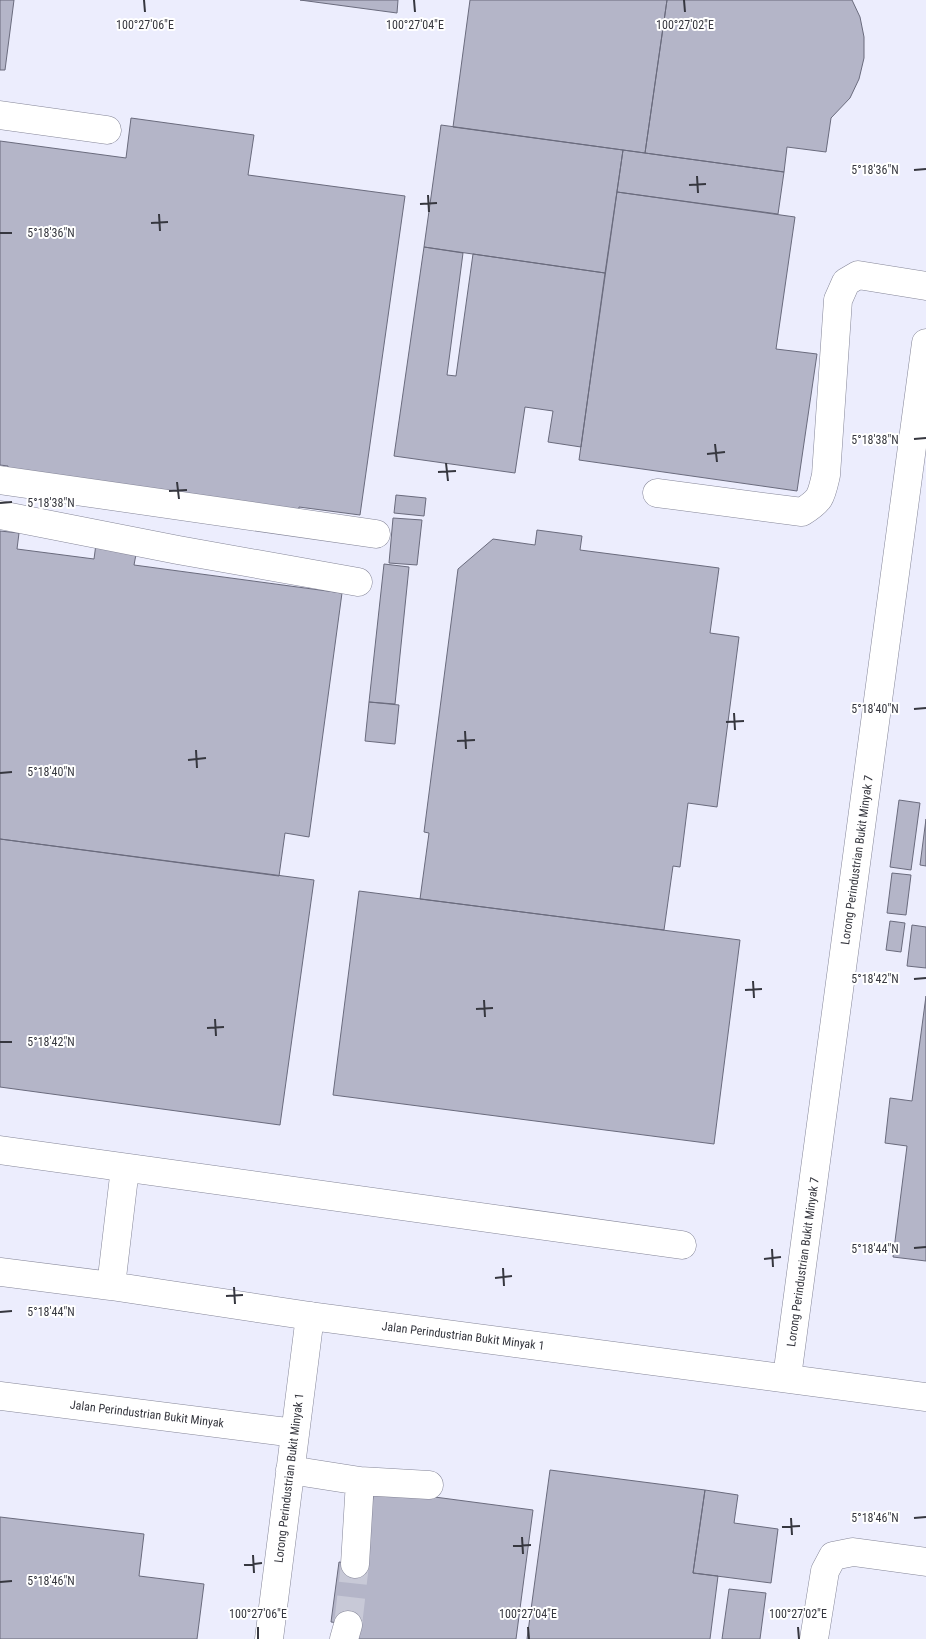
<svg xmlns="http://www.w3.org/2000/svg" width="926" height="1639" font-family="'Roboto Condensed',sans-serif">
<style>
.building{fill:#b4b5c8;stroke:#6a6b7d}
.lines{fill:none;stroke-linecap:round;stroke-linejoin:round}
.minor-tunnel{stroke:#c8c9d7;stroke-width:28;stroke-dasharray:28 14;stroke-linecap:butt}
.minor-casing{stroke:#858698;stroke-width:29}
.minor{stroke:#fff;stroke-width:28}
.ticks{fill:none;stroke:#36373f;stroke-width:2}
.labels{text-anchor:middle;stroke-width:4;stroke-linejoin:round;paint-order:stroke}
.street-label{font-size:12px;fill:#36373f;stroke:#fff}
.ticks-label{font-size:12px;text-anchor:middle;fill:#36373f;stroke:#fff;stroke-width:4;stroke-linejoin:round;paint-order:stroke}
</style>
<rect width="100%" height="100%" fill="#ecedfd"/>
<path class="building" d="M0,0H14L5,70H0Z
M300,0H398L397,13Z
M470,0H667L645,153L453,127Z
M667,0H852L860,17L864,37V58L859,79L850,98L831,118L826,152L787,147L784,172L645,153Z
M131,118L254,135L248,175L405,196L360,515L299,507L298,515L7,475L8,466L0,465V141L126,158Z
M441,125L623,150L605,273L424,247Z
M623,150L784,172L778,214L617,192Z
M617,192L795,217L776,349L817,354L797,491L579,460Z
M424,247L463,253L447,375L456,376L473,254L605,273L581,447L548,442L553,411L525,407L515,473L394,456Z
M396,495L426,498L424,516L394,513Z
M393,518L422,520L417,565L389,563Z
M537,530L582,536L580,550L719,568L710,633L739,637L717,807L688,803L680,867L673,866L664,930L420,899L429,833L424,832L458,569L493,539L535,545Z
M0,531L19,533L17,549L94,559L96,544L137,549L134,565L342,593L309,837L285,833L279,876L0,839Z
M384,564L409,567L395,704L369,702Z
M369,702L399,705L395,744L365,741Z
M899,800L920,803L911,870L890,867Z
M926,819V866L920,865Z
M0,839L314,880L280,1125L0,1087Z
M892,873L911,875L906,915L887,913Z
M359,891L740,940L714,1144L333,1095Z
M890,921L905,923L901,952L886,950Z
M912,925L926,927V968L907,966Z
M926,996V1261L893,1257L907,1146L885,1143L890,1098L912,1101Z
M550,1470L705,1490L693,1573L718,1576L710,1639H527Z
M374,1489L533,1510L516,1639H354L356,1625L331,1622L339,1562L364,1565Z
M705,1490L738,1495L734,1523L778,1529L771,1583L693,1573Z
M0,1517L144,1534L139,1576L204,1584L197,1639H0Z
M729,1589L766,1593L760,1639H722Z"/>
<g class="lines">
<path class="minor-tunnel" d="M348,1625L355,1564"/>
<g class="minor-casing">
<path id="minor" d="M0,115L107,130
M0,480L376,534
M657,493L802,512C821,500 821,497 826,475L838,300L846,282L858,275L926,286
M0,515L178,550L358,582
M0,1150L682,1245
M0,1272L111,1286L310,1316L926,1397
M111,1286L125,1168
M787,1377L926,343
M0,1396L295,1433
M290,1470L360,1481L429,1485
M355,1564L360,1481
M269,1639L310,1316
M344,1639L348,1625
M814,1639L825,1571L833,1556L853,1552L926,1562"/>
</g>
<use href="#minor" class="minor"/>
</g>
<path class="ticks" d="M144,0L145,12M414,0L415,12M684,0L685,12M914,170L926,169M697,176L698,193M689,185L706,184M428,195L429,212M420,204L437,203M159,214L160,231M151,223L168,222M0,233H12M914,439L926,438M715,444L717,462M707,454L725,452M446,463L448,481M438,472L456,471M177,482L179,499M169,491L187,490M0,503L12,502M914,709L926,708M734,713L735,730M726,722L744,721M465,731L466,749M457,741L475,740M196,750L197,768M188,760L206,758M0,773L12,772M914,979L926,978M753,981L754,998M745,990L762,989M484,1000L485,1017M476,1009L493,1008M215,1019L216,1036M207,1028L224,1027M0,1042H12M914,1248L926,1247M772,1249L773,1267M764,1259L781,1257M503,1268L504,1286M495,1278L512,1276M234,1287L235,1304M226,1296L243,1295M0,1312L12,1311M791,1518L792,1535M914,1518L926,1517M782,1527L800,1526M522,1537L523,1554M513,1546L531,1545M253,1555L254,1573M244,1565L262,1563M0,1582L12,1581M258,1627V1639M528,1627L529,1639M798,1627L799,1639"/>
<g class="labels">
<g class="street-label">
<text transform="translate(857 860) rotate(-82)" y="4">Lorong Perindustrian Bukit Minyak 7</text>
<text transform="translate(803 1262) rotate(-82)" y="4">Lorong Perindustrian Bukit Minyak 7</text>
<text transform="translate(463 1336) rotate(7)" y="4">Jalan Perindustrian Bukit Minyak 1</text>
<text transform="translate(147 1414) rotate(7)" y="4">Jalan Perindustrian Bukit Minyak</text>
<text transform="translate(289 1478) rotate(-83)" y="4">Lorong Perindustrian Bukit Minyak 1</text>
</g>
</g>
<g class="ticks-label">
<text x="145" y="29">100°27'06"E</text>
<text x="415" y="29">100°27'04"E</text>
<text x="685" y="29">100°27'02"E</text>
<text x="875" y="174">5°18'36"N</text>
<text x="51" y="237">5°18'36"N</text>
<text x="875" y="444">5°18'38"N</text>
<text x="51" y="507">5°18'38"N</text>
<text x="875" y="713">5°18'40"N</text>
<text x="51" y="776">5°18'40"N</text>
<text x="875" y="983">5°18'42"N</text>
<text x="51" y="1046">5°18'42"N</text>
<text x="875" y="1253">5°18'44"N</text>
<text x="51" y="1316">5°18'44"N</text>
<text x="875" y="1522">5°18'46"N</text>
<text x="51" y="1585">5°18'46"N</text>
<text x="258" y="1618">100°27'06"E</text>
<text x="528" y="1618">100°27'04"E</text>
<text x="798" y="1618">100°27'02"E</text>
</g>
</svg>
